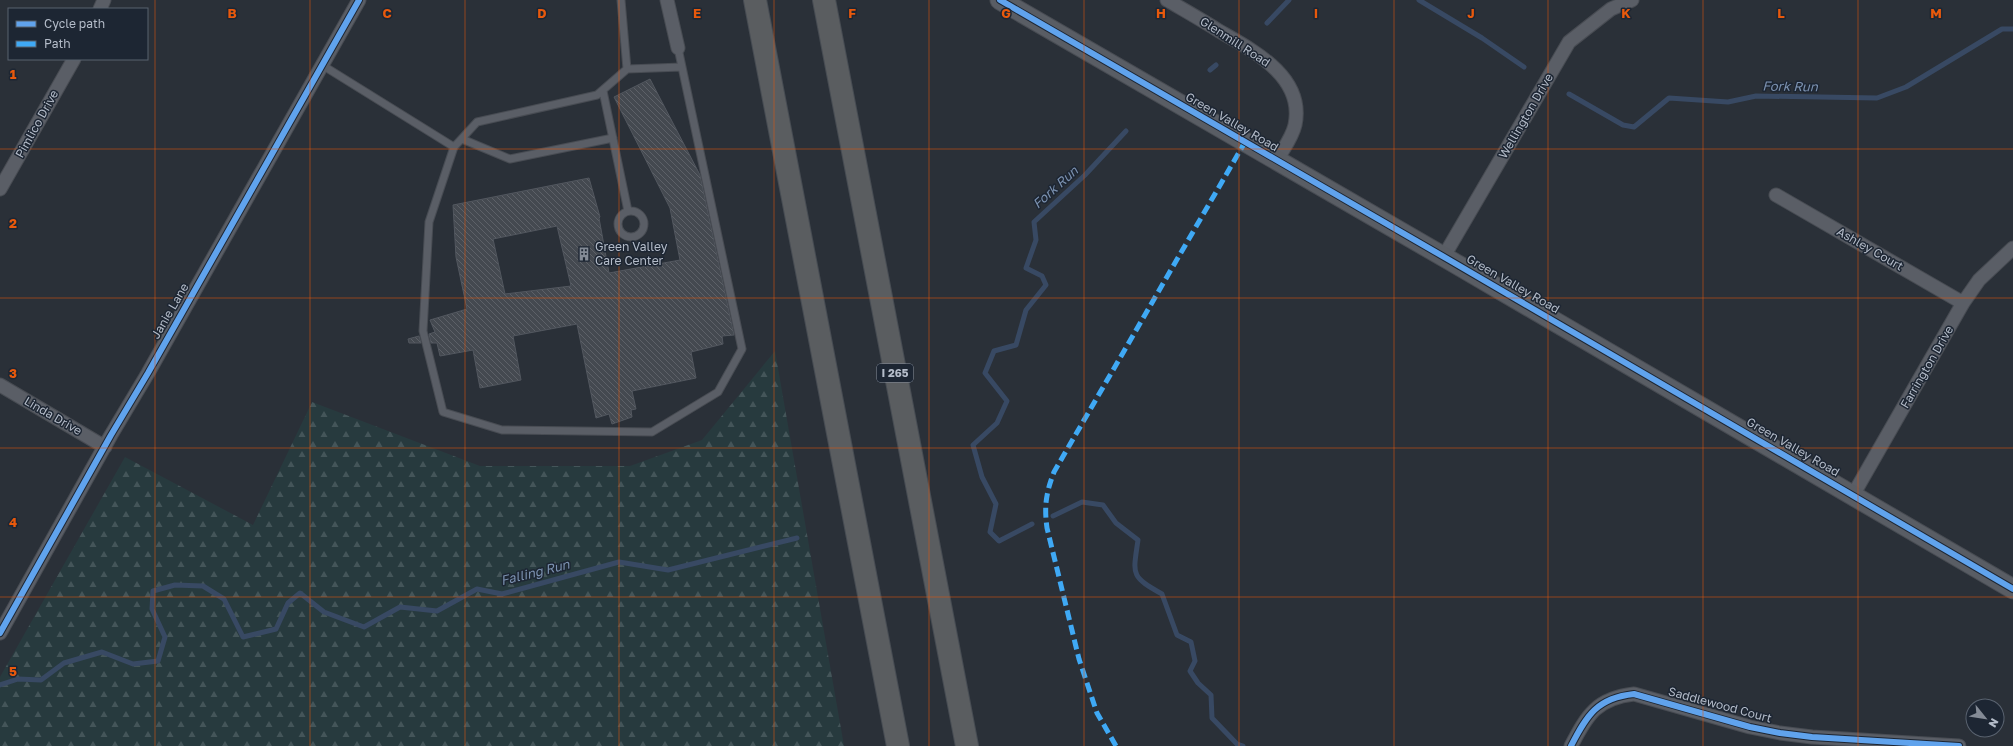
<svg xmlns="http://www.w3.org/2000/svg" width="2013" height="746" font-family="'Golos Text',sans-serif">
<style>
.forest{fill:url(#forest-firs)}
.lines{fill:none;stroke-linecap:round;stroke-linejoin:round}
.stream{stroke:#384963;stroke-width:5}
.building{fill:url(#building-back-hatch);stroke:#52575f;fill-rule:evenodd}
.lane-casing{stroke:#484c53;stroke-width:9}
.street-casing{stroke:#484c53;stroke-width:15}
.secondary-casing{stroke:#484c53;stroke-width:21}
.highway-casing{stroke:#474c53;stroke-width:24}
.lane{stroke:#5a5e66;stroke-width:7}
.street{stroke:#5a5e66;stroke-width:13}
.secondary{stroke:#595d64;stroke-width:19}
.highway{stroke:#5a5d60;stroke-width:22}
.quiet{stroke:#3fa9f5;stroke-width:5;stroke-dasharray:10 5;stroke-linecap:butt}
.cycleway-casing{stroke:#1d2633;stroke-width:8}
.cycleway{stroke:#60a3ed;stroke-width:6}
.grid{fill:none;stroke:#e8590c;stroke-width:1;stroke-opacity:0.55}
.labels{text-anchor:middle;stroke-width:3;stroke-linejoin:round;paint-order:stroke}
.shield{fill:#1d2633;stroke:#878f9c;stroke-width:1}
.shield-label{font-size:11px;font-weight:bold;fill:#b4bcc9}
.street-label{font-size:12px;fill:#b4bcc9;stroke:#1d2633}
.poi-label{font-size:12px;fill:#b4bcc9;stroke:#1d2633;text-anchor:start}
.water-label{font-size:13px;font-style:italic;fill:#7c92b1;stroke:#1d2633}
.grid-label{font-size:13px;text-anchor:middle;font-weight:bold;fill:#e8590c;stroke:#1d2633;stroke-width:3;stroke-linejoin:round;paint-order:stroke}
</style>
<defs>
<pattern id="forest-firs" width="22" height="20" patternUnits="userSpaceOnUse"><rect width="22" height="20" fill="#273a3e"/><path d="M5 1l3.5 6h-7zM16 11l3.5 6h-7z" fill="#445559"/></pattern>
<pattern id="building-back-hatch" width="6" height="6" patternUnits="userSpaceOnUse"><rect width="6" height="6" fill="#444950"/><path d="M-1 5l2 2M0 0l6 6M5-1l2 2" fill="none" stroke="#5d6168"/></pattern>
</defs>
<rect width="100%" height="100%" fill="#2a3038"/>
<path class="forest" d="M775,351L844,746H0V677L125,457L253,525L312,402L480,466H630L702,440Z"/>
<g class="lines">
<path class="stream" d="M1419,0L1482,38L1524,67
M1267,23L1289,0
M1210,70L1216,65
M1569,94L1623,125L1634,127L1669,98L1728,102L1756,96L1877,98L1906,87L2002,29H2013
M1053,516L1082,502L1103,505L1116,523L1138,540C1133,575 1130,576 1162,594L1177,635L1191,642L1195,661L1190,671L1198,683L1211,695L1212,718L1237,744L1243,746
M1032,524L999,541L990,532L996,504L982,477L973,445L997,423L1007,401L985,373L994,351L1016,345L1026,310L1046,285L1042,276L1026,268L1036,240L1034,222L1085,175L1126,131
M0,685L18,679L41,680L64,663L102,652L133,664L158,661L165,637L152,609L153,591L175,585L203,586L224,599L243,637L276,629L288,603L300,593L324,612L364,627L400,607L437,611L477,589L502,594L619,562L668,570L797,538"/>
</g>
<path class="building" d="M650,79L700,175L734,335L722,336L723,344L691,352L696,378L632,391L636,409L631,410L632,417L612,424L609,414L596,418L577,324L513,336L521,380L480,388L473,350L440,356L437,343H431L429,334L435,332L430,320L467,309L456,257L453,205L589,178L600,217L599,218L609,273L680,260L670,208L614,97ZM557,226L571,286L505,294L493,239Z
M419,336L421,343H409L408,339Z"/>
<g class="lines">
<g class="lane-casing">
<path id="lane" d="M621,0L627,69
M678,48L682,67L627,69L597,95L477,122L454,147L429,222L423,331L443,412L502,430L652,432L718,392L742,349L682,67
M322,65L454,147
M603,91L628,211
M462,139L510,159L613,138
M618 224a13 13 0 1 1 26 0a13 13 0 1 1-26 0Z"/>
</g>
<g class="street-casing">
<path id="street" d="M667,0L678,48
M1167,0C1184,10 1202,20 1219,31C1254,51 1305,77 1295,125C1292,138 1283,149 1277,160
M100,9L104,0
M0,189L74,59
M1776,195L1963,303
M1444,256L1569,42L1611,9L1632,0
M0,385L105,447
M1853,495L1963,303L1979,280L2013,248
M0,633L111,435L148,373L359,0
M1571,746C1587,715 1597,698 1634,694L1750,727L1780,733L1812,737L1959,746"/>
</g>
<g class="secondary-casing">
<path id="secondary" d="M1000,0L1451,261L2013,589"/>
</g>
<g class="highway-casing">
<path id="highway" d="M755,0L898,746
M824,0L967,746"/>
</g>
<use href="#lane" class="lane"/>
<use href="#street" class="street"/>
<use href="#secondary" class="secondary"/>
<use href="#highway" class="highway"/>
<path class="quiet" d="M1116,746L1097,713L1079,659L1047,528C1044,506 1046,493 1054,472L1245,142"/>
<g class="cycleway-casing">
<path id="cycleway" d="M1000,0L1451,261L2013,589
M0,633L111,435L148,373L359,0
M1571,746C1587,715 1597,698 1634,694L1750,727L1780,733L1812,737L1959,746"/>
</g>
<use href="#cycleway" class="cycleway"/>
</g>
<path class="grid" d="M155,0V746M310,0V746M465,0V746M619,0V746M774,0V746M929,0V746M1084,0V746M1239,0V746M1394,0V746M1548,0V746M1703,0V746M1858,0V746M0,149H2013M0,298H2013M0,448H2013M0,597H2013"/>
<defs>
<g id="building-bare" transform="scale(1.08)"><path d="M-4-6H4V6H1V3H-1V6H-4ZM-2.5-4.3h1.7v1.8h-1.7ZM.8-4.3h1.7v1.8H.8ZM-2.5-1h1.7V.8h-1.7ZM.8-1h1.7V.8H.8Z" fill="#848b96" stroke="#1d2633" stroke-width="2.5" paint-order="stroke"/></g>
</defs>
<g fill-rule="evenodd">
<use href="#building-bare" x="584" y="254"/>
</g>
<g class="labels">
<rect class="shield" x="877" y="364" width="36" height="18" rx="3"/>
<g class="shield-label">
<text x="895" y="377">I 265</text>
</g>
<g class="street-label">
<text transform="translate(1235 42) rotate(33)" y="4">Glenmill Road</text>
<text transform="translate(1526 116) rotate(-60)" y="4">Wellington Drive</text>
<text transform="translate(1232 122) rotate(30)" y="4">Green Valley Road</text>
<text transform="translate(37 124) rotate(-61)" y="4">Pimlico Drive</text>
<text transform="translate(1870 249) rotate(30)" y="4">Ashley Court</text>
<text transform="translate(1513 284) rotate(30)" y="4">Green Valley Road</text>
<text transform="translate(170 311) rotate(-60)" y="4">Janie Lane</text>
<text transform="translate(1927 367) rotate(-60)" y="4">Farrington Drive</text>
<text transform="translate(53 416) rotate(30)" y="4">Linda Drive</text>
<text transform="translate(1793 447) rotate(30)" y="4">Green Valley Road</text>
<text transform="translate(1720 705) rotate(15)" y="4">Saddlewood Court</text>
</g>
<g class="poi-label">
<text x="595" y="251">Green Valley<tspan x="595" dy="14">Care Center</tspan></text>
</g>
<g class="water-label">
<text transform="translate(1790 86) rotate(1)" y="5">Fork Run</text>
<text transform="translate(1055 187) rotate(-42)" y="5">Fork Run</text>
<text transform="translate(535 572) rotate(-14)" y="5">Falling Run</text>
</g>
</g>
<g class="grid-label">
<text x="232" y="18">B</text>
<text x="387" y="18">C</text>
<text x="542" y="18">D</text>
<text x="697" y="18">E</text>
<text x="852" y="18">F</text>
<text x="1006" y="18">G</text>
<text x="1161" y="18">H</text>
<text x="1316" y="18">I</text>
<text x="1471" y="18">J</text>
<text x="1626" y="18">K</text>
<text x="1781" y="18">L</text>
<text x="1936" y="18">M</text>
<text x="13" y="79">1</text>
<text x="13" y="228">2</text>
<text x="13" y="378">3</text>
<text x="13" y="527">4</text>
<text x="13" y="676">5</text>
</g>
<rect x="8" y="8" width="140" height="52" fill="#1d2633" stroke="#59626f"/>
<rect x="16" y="21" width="20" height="6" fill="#60a3ed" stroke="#59626f"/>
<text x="44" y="28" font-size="12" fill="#b4bcc9">Cycle path</text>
<rect x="16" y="41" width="20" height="6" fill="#3fa9f5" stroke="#59626f"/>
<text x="44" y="48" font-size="12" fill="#b4bcc9">Path</text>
<g transform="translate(1985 718) rotate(120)"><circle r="19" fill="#1d2633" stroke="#59626f"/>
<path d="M0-3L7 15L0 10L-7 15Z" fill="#848b96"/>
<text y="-6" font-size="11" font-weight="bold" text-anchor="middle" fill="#b4bcc9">N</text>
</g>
</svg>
